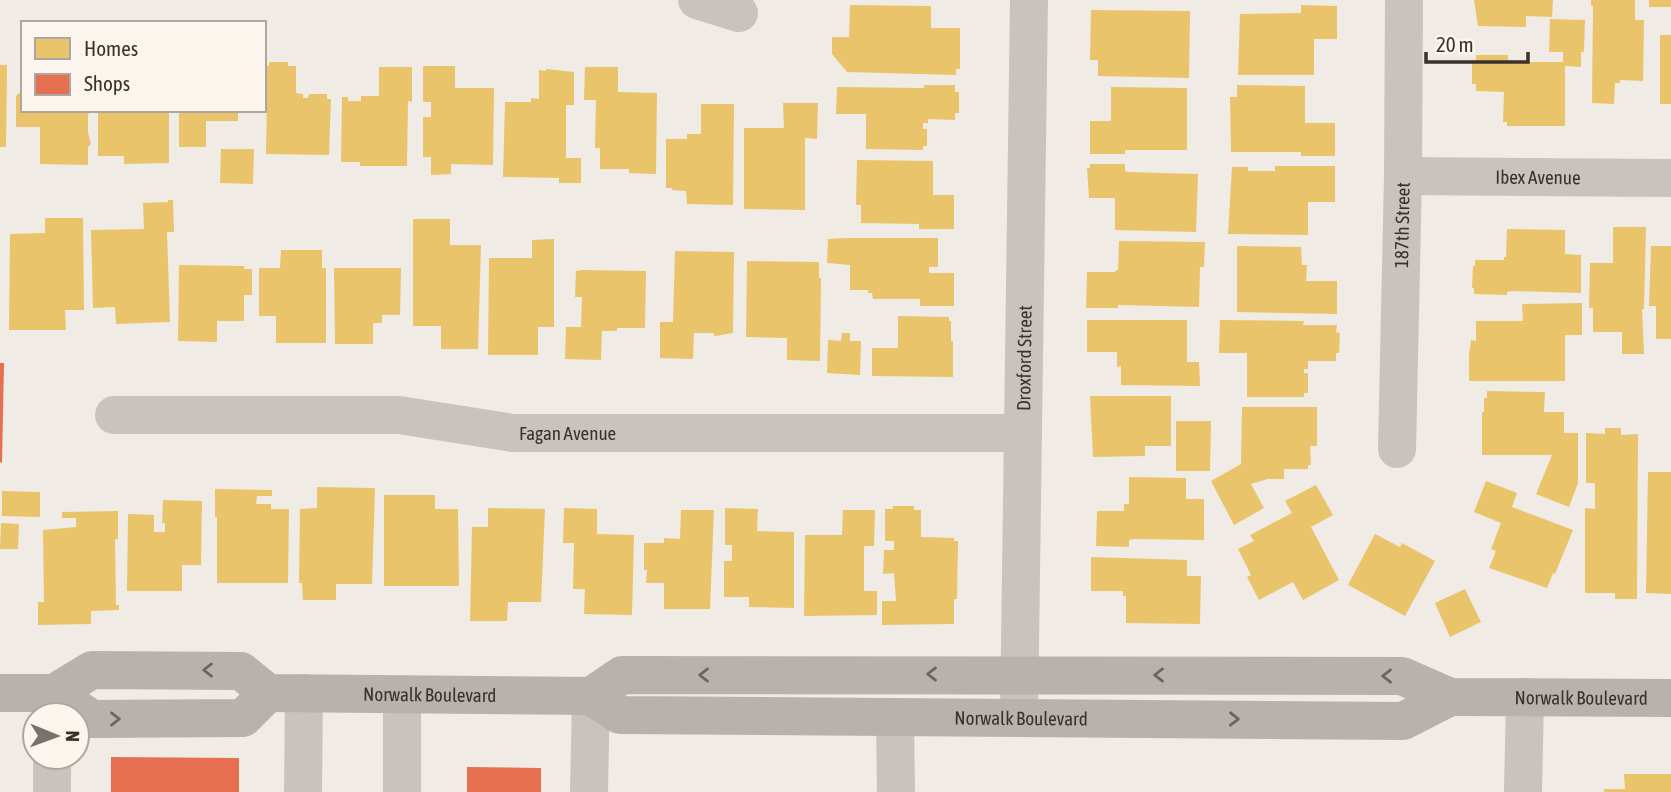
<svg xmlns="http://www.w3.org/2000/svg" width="1671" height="792" font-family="'Asap Condensed',sans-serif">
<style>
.homes{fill:#e9c46a}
.shops{fill:#e76f51}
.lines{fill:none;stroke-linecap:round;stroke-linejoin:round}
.minor{stroke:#c9c3be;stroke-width:38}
.major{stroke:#b8b1ad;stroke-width:38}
.oneway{stroke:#6d645f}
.labels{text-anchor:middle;stroke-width:7;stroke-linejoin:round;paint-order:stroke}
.street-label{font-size:19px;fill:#3b302b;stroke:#fbf5ee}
</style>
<rect width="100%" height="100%" fill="#f0ebe5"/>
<path class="homes" d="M1474,0H1553L1552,17L1526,16V27L1478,26Z
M1591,0H1635V20H1644L1643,81L1620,80V83H1615L1614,104L1592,103L1593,6H1591Z
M1649,0H1671V7H1649Z
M850,5L931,6V28H960V69H956V75L847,72L832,54V37H849Z
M1301,5L1337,6V39H1314V75H1238L1240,14L1301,13Z
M1091,10L1190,11L1189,78L1098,76V60H1090Z
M1550,19L1585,20L1584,52H1581V67L1565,66V126H1507V122H1503L1504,92L1476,91V84H1472V62H1476V55H1508V62H1563V52H1549Z
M1660,35H1671V104H1660Z
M269,62H288V66H296V93L303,94V98H308L309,94H327V99H331L329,155L266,154L267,98L264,97V66H269Z
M0,65H7L6,147H0Z
M423,66H455V88H494L493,165L451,164V174L431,175V157H423V117H431V102H423Z
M379,67H412V102L408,101L407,166H360V162H341L342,97H348V101H361V96H379Z
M585,67H618V92L657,93L656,174L629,173V169H600V148H595L596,100H584Z
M546,69L574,72V105H566V158H581V183H559V178L503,177L505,102H531V98L539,99V70L546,71Z
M924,85H955V92H959V113H955V120L928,119V123H923V129H927V146H923V150L866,149V114H836L837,87L924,88Z
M1237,85L1305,86V123H1335V156H1301V152H1231L1230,97H1237Z
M1111,87L1187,88V150H1125V154H1090V121H1111Z
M23,90V110H91L88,115V133L91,144L88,147V165L40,164V127H16V96Z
M783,103H818L817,139L805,138V210L744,209V128H784Z
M701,104H734L733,205L687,204L686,191L672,190V188H666V139H687V134H701Z
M98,110H169V163L124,164V156H98Z
M179,110H238V121H206V147H179Z
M221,149H254L253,184L220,183Z
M857,160L933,161V195H954V229H919V224L861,223V205H856Z
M1090,164H1125V171L1128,172L1198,174L1196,232L1115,230V198H1089L1087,168H1090Z
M1275,166H1335V202H1308V235L1228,234L1232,167H1248V171H1275Z
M168,200H173L174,232H167L170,322L116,324L115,307L93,308L91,230L144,229L143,203L168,202Z
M45,218H83L84,310H65L66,330H9L10,234L45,233Z
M413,219H450V245H481L478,349H441V326H413Z
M1613,227H1646L1644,309H1642L1644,354H1622V332H1593V308H1589L1590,263H1613Z
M1507,229L1565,230V254L1581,255V293L1512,291L1507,292V295L1474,294V288H1472L1473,266H1475V260H1504V257H1506Z
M847,238H938V267H929V273H954V306H920V299H873L872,293H868V290H850V265L827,263L828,239Z
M554,239V327H538V355H488L489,258H532V240Z
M1119,241L1205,242L1204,267H1200L1199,307L1118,305V308H1086L1087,272H1115L1116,270H1118Z
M1237,246L1301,247L1302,265H1307L1306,281H1337V314L1237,312Z
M1651,246H1671V339H1656V306H1649Z
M281,250H322V268H326V343H276V316H259V268H280Z
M675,251L734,252L733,333L715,336L713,333H694L693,359L660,358V322H673Z
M747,261L819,262V278H821L820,361L787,360V338L746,337Z
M179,265L244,266V269H252V295H244V321H217V342L178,341Z
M334,268H401L400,315H382V323H373V344H335Z
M582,270L646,271L645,328H617V331H602L601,360L565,359L566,327H581L582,297H575L576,271Z
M1582,303V335H1565V381H1469V354L1471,340L1476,341V321H1523L1522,304Z
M898,316L949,317V321H951V341H953V377L872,376V348H898Z
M1087,320H1187V362H1199L1200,386L1121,385V366L1117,367V352H1087Z
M1220,320L1304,321L1303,325H1337L1336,332L1340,333L1339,353H1336V361H1308V369H1304V373H1308V393H1304V397H1247V353H1219Z
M842,333H850V341H861L860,375L827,373L828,340L841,341Z
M1487,391L1545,392L1544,412H1564V433H1578V483L1569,507L1536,494L1552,455H1482V412H1484V398H1487Z
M1090,396H1171V446H1145V456L1093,457Z
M1242,407H1317V446H1310L1311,465H1308V469H1284V479H1268L1251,484L1264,508L1234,525L1211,481L1241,464Z
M1176,421H1211L1210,471H1176Z
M1605,428H1621V435L1638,434L1637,599H1615V593H1585V508L1595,509V483H1586V433L1605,434Z
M1648,472H1671V594L1646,593Z
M1129,477L1186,478V499H1204V540L1134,539L1129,540V547L1096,546L1097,511H1124V504H1129Z
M1486,481L1517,493L1512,507L1573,530L1555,574L1553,573L1547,588L1489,568L1496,551L1491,549L1501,523L1474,512Z
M1316,485L1333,515L1311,527L1339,580L1303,600L1293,582L1259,600L1247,577L1251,575L1238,549L1254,541L1250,535L1292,513L1285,501Z
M317,487L375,488L372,584H336V600H303L302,583H299L300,509L317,508Z
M215,489L272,490V496H257L256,504H271V509H289L288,583H217V517H215Z
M2,491L40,492V517L2,516Z
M384,495H435V509H458L459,586H384Z
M163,500L202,501L201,565H182V591H127L128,514L154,515V532H165V523H162Z
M893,506H914V510H921V537L954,538V541H958L957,599H954V624L882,625V601H896L894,573L883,574L884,550H894V541H885V509H893Z
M488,508L545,509L541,602H508L507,621H470L472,527H488Z
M564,508L597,509V534L634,535L632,615L584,614L585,589H573L574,543H563Z
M725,508L758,509L757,531L794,532V608L749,607V597H724V561H732V545H725Z
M681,510H714L710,609H664V583H646L647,570H644V543H664V538L680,539Z
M843,510H875L874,546H864V591H877V615L804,616L805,535H842Z
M118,511V539H115L116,605H119V610L91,611V624L38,625V602H44L43,530L76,527V518H62V512Z
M1,523L19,524L18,549H0Z
M1375,534L1400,547L1402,543L1435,561L1405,616L1348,585Z
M1091,557L1187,560V576H1201L1200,624L1126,623V596H1123V591H1091Z
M1465,589L1481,622L1450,637L1435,603Z
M1624,774H1671V792H1604V789H1625Z"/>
<path class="shops" d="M0,363H4L2,463L0,462Z
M111,757L239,758V792H111Z
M467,767L541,768V792H467Z"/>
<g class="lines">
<g class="minor">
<path d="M697,0L739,13"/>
<path id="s1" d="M1403,176L1671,178"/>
<path id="s2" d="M114,415H399L513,433H1023"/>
<path id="s3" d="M1397,449L1403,176L1404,0"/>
<path d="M402,694V792"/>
<path id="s4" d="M1019,717L1029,0"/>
<path d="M895,718L896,792"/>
<path d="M52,792V757"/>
<path d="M303,792L304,693"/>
<path d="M589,792L591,696"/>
<path d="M1523,792L1525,697"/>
</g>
<g class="major">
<path id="s5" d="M0,693H54L92,670L241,671L268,693L591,696L620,715L1403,721L1450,697"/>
<path d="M54,693L92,719L243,718L268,693"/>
<path id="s6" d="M591,696L622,675L1402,676L1450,697L1671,698"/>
</g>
</g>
<defs><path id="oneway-chevron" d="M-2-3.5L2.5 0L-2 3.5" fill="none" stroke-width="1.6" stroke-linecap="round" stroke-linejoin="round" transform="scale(1.75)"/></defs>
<g class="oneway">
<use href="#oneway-chevron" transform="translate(208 670) rotate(-180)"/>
<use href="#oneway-chevron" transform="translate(932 674) rotate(180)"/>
<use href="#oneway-chevron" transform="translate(704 675) rotate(180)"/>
<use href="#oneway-chevron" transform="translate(1159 675) rotate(-180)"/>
<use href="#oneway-chevron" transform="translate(1387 676) rotate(-180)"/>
<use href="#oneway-chevron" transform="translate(115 719)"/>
<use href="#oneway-chevron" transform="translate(1234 719) rotate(1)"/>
</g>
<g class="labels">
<g class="street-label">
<text dy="7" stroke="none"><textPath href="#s1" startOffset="135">Ibex Avenue</textPath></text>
<text dy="7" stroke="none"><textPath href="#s3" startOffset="224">187th Street</textPath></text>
<text dy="7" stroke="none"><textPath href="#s4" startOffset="359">Droxford Street</textPath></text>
<text dy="7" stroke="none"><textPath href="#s2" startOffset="455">Fagan Avenue</textPath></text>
<text dy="7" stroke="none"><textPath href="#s5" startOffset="444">Norwalk Boulevard</textPath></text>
<text dy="7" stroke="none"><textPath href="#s6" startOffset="1001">Norwalk Boulevard</textPath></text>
<text dy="7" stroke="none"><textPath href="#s5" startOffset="1041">Norwalk Boulevard</textPath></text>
</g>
</g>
<rect x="21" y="21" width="245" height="91" fill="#fbf5ee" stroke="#aea6a0" stroke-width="2"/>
<rect x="35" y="38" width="35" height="21" fill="#e9c46a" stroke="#aea6a0" stroke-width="2"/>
<text x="84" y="56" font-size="21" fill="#3b302b">Homes</text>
<rect x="35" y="74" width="35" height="21" fill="#e76f51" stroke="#aea6a0" stroke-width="2"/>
<text x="84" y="91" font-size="21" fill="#3b302b">Shops</text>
<g transform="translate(56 736) rotate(91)"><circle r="33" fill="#fbf5ee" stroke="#aea6a0" stroke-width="2"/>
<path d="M0-5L12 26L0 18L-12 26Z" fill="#7a716c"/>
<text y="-10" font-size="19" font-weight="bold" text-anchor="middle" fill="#3b302b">N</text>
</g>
<path d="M1426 52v10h102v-10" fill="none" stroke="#3b302b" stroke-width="3.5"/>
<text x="1436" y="52" font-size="21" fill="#3b302b" stroke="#fbf5ee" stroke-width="5" paint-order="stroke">20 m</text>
</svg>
